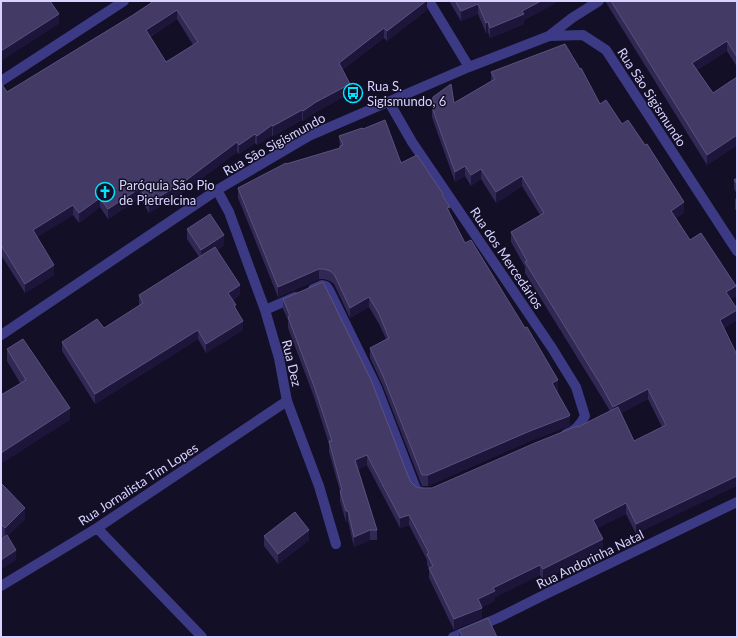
<svg xmlns="http://www.w3.org/2000/svg" width="738" height="638" font-family="Lato,sans-serif">
<style>
.lines{fill:none;stroke-linecap:round;stroke-linejoin:round}
.minor{stroke:#3d3a85;stroke-width:10}
.wall{fill:#312854;fill-rule:evenodd}
.shaded-wall{fill:#1d163a}
.building{fill:#433a66;stroke:#5a527e;fill-rule:evenodd}
.labels{text-anchor:middle;stroke-width:3;stroke-linejoin:round;paint-order:stroke}
.poi-label{font-size:13px;fill:#d9d4ff;stroke:#130f26;text-anchor:start}
.street-label{font-size:13px;fill:#d9d4ff;stroke:#130f26}
</style>
<rect width="100%" height="100%" fill="#130f26"/>
<g class="lines">
<path class="minor" d="M429,1L469,67
M549,36L572,18L599,1
M1,81L124,1
M389,102L412,142L552,348L576,387L585,416C581,424 575,431 566,434
M217,190L229,212L265,310L279,358L287,401L319,486L336,544
M313,289L322,285L326,286L329,290L377,388L416,489L420,492L424,493
M265,310L295,297
M1,335L217,190L309,136L469,67L549,36L583,35L606,50L737,251
M97,528L202,637
M1,586L97,528L287,401
M453,637L498,618L546,594L737,502"/>
</g>
<path class="wall" d="M154,1H427V10L387,41L384,38L342,70L350,93L316,112L303,121L302,120L273,136L272,135L257,145L255,143L239,154L237,152L185,191L149,213L140,198L108,219L100,207L79,223L73,215L37,237L54,275L25,293L1,255V83L7,92L133,15ZM177,19L193,45L166,62L150,37Z
M449,1H559L524,20V24L490,38L488,32L486,33L478,14L461,21Z
M605,1H650V2L737,1V67L727,51L697,70L713,93L737,77V145L707,165Z
M491,72L600,104L622,124L684,213L676,218L690,240L736,296L731,299L737,309V320L724,328L636,534L626,514L597,528L603,550L543,580L540,575L495,597V601L482,607V618L454,630L429,578V569L427,565V560L409,525L400,528L367,465L358,469L377,530V540H370L354,547L348,521L346,522L340,501V491L329,452V444L314,397L288,328V320L283,309V299L410,481L416,487L420,488H432L578,427L610,411L601,396L525,273V267L511,242V232L540,215L522,186L496,203L481,179L471,186L465,176L455,182L435,126L432,117V106L454,103L491,81ZM648,399L662,427L634,441L621,413Z
M363,129L401,163L443,197L450,213L465,243L558,390L557,391L570,425L569,426L530,441L428,486H422L383,386L370,358V348L386,339L379,324L369,307L350,318L334,284L330,281L324,279H319L278,297L238,198V188L286,164L340,148L339,136Z
M737,178V194L734,189V180Z
M737,198V212L735,209V199Z
M187,229L224,245L217,250L240,295L233,300L243,330L206,353L198,339L95,404L62,351V342L104,328L139,306V295L199,257L187,239Z
M7,349L70,420L20,383L7,361Z
M1,483L25,519L7,536L16,560L4,538L1,535Z
M264,536L309,540L278,564L264,546Z
M459,630L497,637H459Z"/>
<path class="shaded-wall" d="M426,1H427V10L387,41V31Z
M541,1H559L524,20V24L490,38V28Z
M478,4V14L461,21V11Z
M177,10V19L146,39V30Z
M59,14V24L1,61V51Z
M488,22V32L486,33V23Z
M384,28V38L339,72V63Z
M727,41V51L692,73V63Z
M350,84V93L316,112L303,121V111L316,102Z
M302,110V120L273,136V126Z
M272,125V135L257,145V136Z
M255,134V143L239,154V145Z
M737,135V145L707,165V155Z
M237,142V152L185,191L149,213V203Z
M465,166V176L455,182V172Z
M481,169V179L471,186V175Z
M522,176V186L496,203V192Z
M140,188V198L108,219V209Z
M100,198V207L79,223V213Z
M684,202V213L671,221V211Z
M73,205V215L33,240V230Z
M450,207V217L447,208Z
M224,235V245L201,260V250Z
M54,265V275L25,293V284Z
M319,269V279L278,297V287Z
M240,285V295L228,303V293Z
M736,286V296L726,302V292Z
M369,297V307L350,318V308Z
M737,310V320L720,330V320Z
M243,321V330L206,353V344Z
M198,330V339L95,404V394Z
M558,380V390L552,394V383Z
M648,389V399L613,418V407Z
M70,408V420L1,464V453Z
M570,415V425L569,426L530,441L428,486V475L530,431Z
M367,455V465L355,471V460Z
M737,476V486L636,534V524Z
M626,503V514L593,530V520Z
M25,508V519L5,539V528Z
M346,511H348V521L346,522Z
M409,515V525L400,528V518Z
M309,530V540L278,564V554Z
M370,530V540L354,547V537Z
M603,539V550L543,580V569Z
M16,550V560L1,570V560Z
M540,565V575L495,597V601L481,608H482V618L454,630V619L478,599L493,588Z"/>
<path class="building" d="M1,1H50L59,14L1,51Z
M154,1H426L387,31L384,28L339,63L350,84L316,102L303,111L302,110L273,126L272,125L257,136L255,134L239,145L237,142L185,181L149,203L140,188L108,209L100,198L79,213L73,205L33,230L54,265L25,284L1,245V83L7,92L133,15ZM177,10L198,42L166,62L146,30Z
M455,1H541L522,11L524,14L490,28L488,22L486,23L478,4L461,11Z
M611,1H650V2L651,1H737V57L727,41L692,63L713,93L737,77V135L707,155Z
M565,44L580,69L581,68L600,104L606,100L622,124L628,120L645,145L647,144L684,202L671,211L690,240L701,233L736,286L726,292L737,309V310L720,320L737,355V476L636,524L626,503L593,520L603,539L543,569L540,565L493,588L495,591L478,599L482,608L454,619L429,568L433,566L427,554L429,553L409,515L400,518L367,455L355,460L377,530H370L354,537L348,511H346L340,491L342,490L329,441H332L314,386L288,317L290,316L283,299L323,282L371,380L410,481L416,487L420,488H432L535,443L577,426L578,427L618,407L634,441L666,425L648,389L613,407L601,385L525,262L527,261L511,232L544,213L522,176L496,192L481,169L471,175L465,166L455,172L435,116L432,106L433,97L451,84L454,103L495,79L491,72Z
M385,120L401,163L417,155L443,194L442,195L450,207L447,208L465,243L471,240L525,328L527,327L558,380L552,383L570,415L569,416L530,431L428,475H422L383,376L370,348L389,338L379,314L369,297L350,308L334,274L330,271L324,269H319L278,287L238,188L286,163V164L340,148V146L343,145L339,136L362,128L363,129Z
M737,178V184L734,180Z
M210,214L224,235L201,250L187,229Z
M215,247L240,285L228,293L236,305L234,306L243,321L206,344L198,330L95,394L62,342L97,319L104,328L143,303L139,295Z
M23,339L70,408L1,453V395L26,380L7,349Z
M1,483L25,508L5,528L1,524Z
M295,512L309,530L278,554L264,536Z
M7,535L16,550L1,560V539Z
M488,618L497,637H460L462,636L459,630Z"/>
<defs>
<g id="bus-ring" transform="scale(1)"><circle r="9.5" fill="#130f26" stroke="#00e5ff" stroke-width="1.5"/><path d="M-5-6H5V4H4V6H2V4H-2V6H-4V4H-5ZM-3.5-4V0h7V-4ZM-3.5 1.2v1.5H-2V1.2ZM2 1.2v1.5H3.5V1.2Z" fill="#00e5ff"/></g>
<g id="church-ring" transform="scale(1)"><circle r="9.5" fill="#130f26" stroke="#00e5ff" stroke-width="1.5"/><path d="M-1.2-6h2.4v3.5h3.3v2.4h-3.3V6h-2.4V-.1h-3.3v-2.4h3.3Z" fill="#00e5ff"/></g>
</defs>
<g fill-rule="evenodd">
<use href="#bus-ring" x="353" y="93"/>
<use href="#church-ring" x="105" y="192"/>
</g>
<g class="labels">
<g class="poi-label">
<text x="367" y="91">Rua S.<tspan x="367" dy="15">Sigismundo, 6</tspan></text>
<text x="119" y="190">Paróquia São Pio<tspan x="119" dy="15">de Pietrelcina</tspan></text>
</g>
<g class="street-label">
<text transform="translate(652 97) rotate(57)" y="5">Rua São Sigismundo</text>
<text transform="translate(274 144) rotate(-29)" y="5">Rua São Sigismundo</text>
<text transform="translate(507 258) rotate(56)" y="5">Rua dos Mercedários</text>
<text transform="translate(292 363) rotate(77)" y="5">Rua Dez</text>
<text transform="translate(138 484) rotate(-33)" y="5">Rua Jornalista Tim Lopes</text>
<text transform="translate(590 559) rotate(-26)" y="5">Rua Andorinha Natal</text>
</g>
</g>
<rect width="738" height="638" fill="none" stroke="#d9d4ff" stroke-width="4"/>
</svg>
